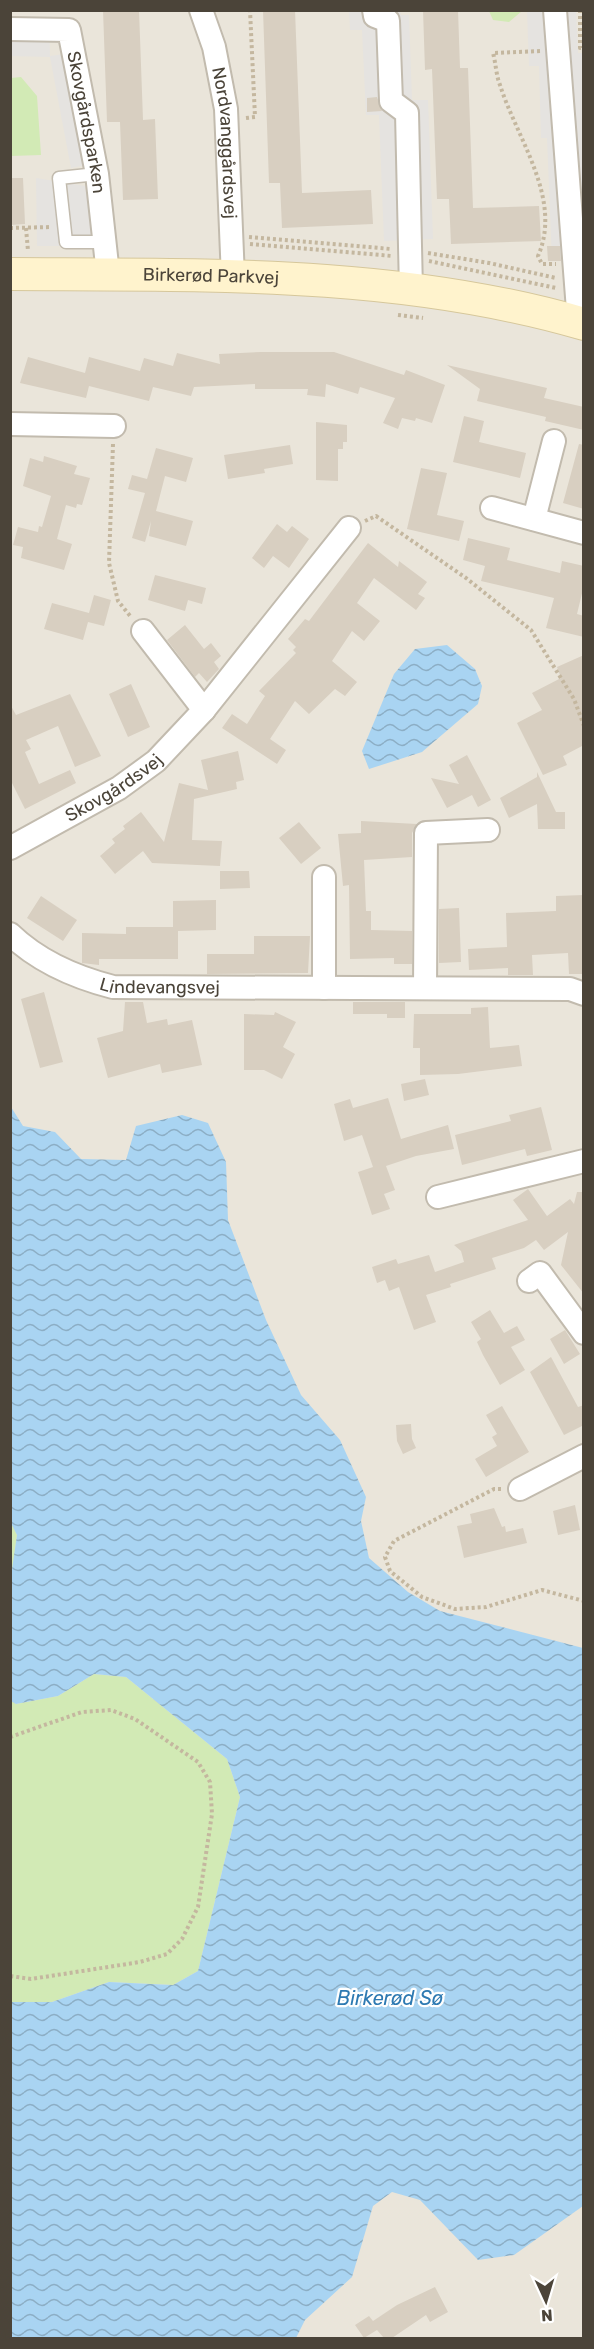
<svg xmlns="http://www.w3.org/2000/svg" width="594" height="2349" font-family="Rubik,sans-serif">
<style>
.residential{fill:#eae5da}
.park{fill:#d2eab5}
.parking{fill:#e5e3e0}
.water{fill:url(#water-waves)}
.building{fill:#d8cfc1}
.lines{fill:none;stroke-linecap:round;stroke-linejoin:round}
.lane-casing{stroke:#c2bbae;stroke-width:15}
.street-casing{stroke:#c2bbae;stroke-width:26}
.secondary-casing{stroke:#d6c79b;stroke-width:34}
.path{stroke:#c4b79f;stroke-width:4;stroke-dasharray:3 3;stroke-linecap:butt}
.lane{stroke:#fff;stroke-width:12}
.street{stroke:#fff;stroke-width:22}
.secondary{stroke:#fff3cd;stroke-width:32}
.labels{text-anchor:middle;stroke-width:4.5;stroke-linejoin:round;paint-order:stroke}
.street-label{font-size:18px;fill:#4b4439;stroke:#fff}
.water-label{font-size:20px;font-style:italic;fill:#2e7ab2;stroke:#fff}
</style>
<defs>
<pattern id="water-waves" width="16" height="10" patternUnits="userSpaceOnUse" patternTransform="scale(1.5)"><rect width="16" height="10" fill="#a9d4f2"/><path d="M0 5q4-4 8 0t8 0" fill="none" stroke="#8caec5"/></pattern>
</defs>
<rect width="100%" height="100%" fill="#f6f3ec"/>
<path class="residential" d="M11,11H583V2338H11Z"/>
<path class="park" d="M489,11H522L509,22L493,20Z
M21,77L37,96L41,155L11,156V78Z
M11,1521L17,1535L11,1583Z
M94,1674L126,1677L227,1759L240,1797L198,1971L173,1985L109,1982L52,2002H11V1701L16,1704L58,1696Z"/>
<path class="parking" d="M349,11H400L401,15H409L412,100H428L433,239L384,241L379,115H366L362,30H350Z
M527,11H576L578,53H584L583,260L552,261L547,138H541L539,66H529Z
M11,23H49L50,56L64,54L86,165L71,168L50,57L11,56Z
M36,178L85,186L95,246H37Z"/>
<path class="water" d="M447,645L475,669L482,686L478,704L422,752L369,769L362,751L394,674L415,649Z
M11,1107L23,1126L55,1132L81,1159L126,1160L136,1126L182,1115L208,1123L226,1162L228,1220L266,1320L301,1395L340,1440L366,1497L361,1521L369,1558L408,1592L440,1611L583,1648V2206L514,2255L478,2260L420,2200L392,2192L373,2206L352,2277L305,2320L296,2338H11V2002H52L109,1982L173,1985L198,1971L240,1797L227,1759L126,1677L94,1674L58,1696L16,1704L11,1701L10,1583L17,1535L10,1521Z"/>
<path class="building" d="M103,10H139L143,120L155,119L158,199L123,200L120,122H107Z
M263,10H295L302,193L371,190L373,224L282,228L280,183H269Z
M423,10H458L460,68H468L473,208L539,206L541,241L451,244L449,199H437L432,69L425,70Z
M377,97L382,111L367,112V98Z
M10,178H23L25,224L10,225Z
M547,246H560L561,261H548Z
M261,352H334L404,375L406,370L445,385L432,423L416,418L415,421L402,418L398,429L383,423L395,398L360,387L358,394L326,384L325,397L307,395L308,389H255V384L194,387L191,396L153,387L149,401L89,386L86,398L20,383L28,357L85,373L89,357L140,371L144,358L173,366L177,353L220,364L219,354Z
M447,365L547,388L544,398L584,407V430L545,421L546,417L477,401L480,389Z
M464,416L484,421L479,442L526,453L520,478L453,462Z
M316,422L347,425V442H343V449H338V481L316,480Z
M579,444L584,445V509L563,503Z
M290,445L293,464L264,469L265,473L228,479L224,455Z
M156,448L193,458L186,482L165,476L156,511L193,521L186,546L149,536L151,521L145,542L132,538L145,493L128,489L132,475L147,479Z
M44,456L77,466L74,474L90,478L82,505L77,504L76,508L66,505L57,539L72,544L64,570L21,558L23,547L13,545L18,527L38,532L39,526L42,527L51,496L23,486L30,458L43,462Z
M421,468L447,473L437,515L464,521L459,541L407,529Z
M277,524L287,532L292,526L309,539L289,568L273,556L264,568L252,558Z
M468,538L510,548L507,560L560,573L562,561L584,566V585L577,614L584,616V637L546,628L554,598L481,581L485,566L463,560Z
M368,543L398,567L399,561L427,582L418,594L425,598L416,610L374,578L357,603L380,621L364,641L352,631L332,661L357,682L345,696L335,689L309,714L295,701L270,739L286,750L277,764L222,728L232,714L247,724L265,696L259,691L296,653L293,650L296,647L288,639L305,619L309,621Z
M155,575L206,588L202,604L188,600L185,611L148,600Z
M94,595L111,600L104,626L88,622L83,640L44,629L52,603L89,613Z
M185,625L204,649L211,643L221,656L214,662L219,669L207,682L199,673L195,677L167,640Z
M584,655V745L563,756L567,765L543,775L517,723L542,710L532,693L561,678L557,667Z
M131,684L150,727L128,737L109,694Z
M70,694L101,756L75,767L58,726L26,740L31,749L25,752L39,784L70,770L76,783L25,809L10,779V704L16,715Z
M238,751L244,780L236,782L237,789L194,799L192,840L222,841L220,866L152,863L143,851L115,874L100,856L115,843L112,839L125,829L123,826L141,812L164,842L179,783L208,790L201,760Z
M467,755L491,800L478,807L472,795L447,808L431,778L459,784L449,765Z
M537,772L556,812H565V829H538L537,804L509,818L500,798L537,777Z
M361,821L417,824L412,833V857L364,860L366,911H371V930L412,931V964H394V958L350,959L349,885L343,886L338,834L361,833Z
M299,822L321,848L301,864L279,838Z
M220,871H249L250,888L220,889Z
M584,895V974H569L568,953L532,955L533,975H508V968L469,970L468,949L507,947L506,913L556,911V896Z
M41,896L77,920L63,941L27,918Z
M216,900V930L178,931V959H99V965L82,963V933L126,934V927H173V901Z
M459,908L461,962L439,963V909Z
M254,936H310L308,973L207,974V954H254Z
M44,992L63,1062L40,1068L21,999Z
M125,1002H143L147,1023L167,1019L168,1025L192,1020L202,1065L162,1073L160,1064L108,1078L97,1038L123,1031Z
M353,1002H405V1018H387V1014H353Z
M488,1007L490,1048L519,1045L522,1066L458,1074L420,1075V1048H413L414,1014H471V1008Z
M275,1012L296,1022L283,1047L295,1054L282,1079L264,1070H244V1014L274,1015Z
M425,1079L429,1095L404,1101L401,1084Z
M388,1098L401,1139L448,1125L454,1149L416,1156L386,1166L395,1190L384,1194L390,1209L372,1215L358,1172L373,1167L362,1135L344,1141L334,1104L350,1099L353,1108Z
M541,1107L552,1150L527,1156L525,1149L462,1165L455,1135L511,1121L509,1115Z
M528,1189L547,1216L570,1199L574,1204L577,1192H584V1294L561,1265L568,1232L544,1250L536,1240L524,1248L492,1258L496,1269L450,1284L451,1287L426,1295L436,1322L414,1330L399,1287L389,1291L385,1280L377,1283L372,1267L396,1259L398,1264L429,1255L435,1272L464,1262L461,1251L454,1245L528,1220L513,1200Z
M490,1310L504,1333L517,1326L525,1340L511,1347L525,1370L500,1385L483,1355L477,1342L481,1339L471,1322Z
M565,1330L580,1354L564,1364L550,1339Z
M551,1357L578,1407L584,1405V1425L564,1435L530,1372Z
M502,1406L529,1452L486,1477L475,1459L497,1446L492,1437L497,1434L486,1415Z
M411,1424L412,1439L416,1448L403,1454L397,1441L396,1425Z
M575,1505L580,1530L558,1535L553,1511Z
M494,1508L502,1527L505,1526L506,1532L523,1528L527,1543L464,1558L457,1526L472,1523L470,1514Z
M435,2287L448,2312L430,2322L426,2315L392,2338H384L377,2330L364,2338L355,2325L369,2316L373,2321L397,2305Z"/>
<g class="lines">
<g class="lane-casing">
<path id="lane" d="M97,174L59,178L66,242H104"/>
</g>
<g class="street-casing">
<g id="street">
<path id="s1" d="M201,10L214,47L226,109L233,278"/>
<path d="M374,10L375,16L388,21L391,101L407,113L411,290"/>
<path d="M555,10L579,323"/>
<path id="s2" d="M10,29L69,30L97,174L108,274"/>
<path d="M10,424L114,426"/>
<path d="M492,508L584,533"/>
<path d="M534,519L554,441"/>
<path d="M143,631L204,710"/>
<path id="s3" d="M10,848L119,788L156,761L204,710L349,528"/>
<path id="s4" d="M10,934C39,962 74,977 113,987L570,989L584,994"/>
<path d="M324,988V877"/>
<path d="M425,988L426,833L488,830"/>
<path d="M438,1197L584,1161"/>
<path d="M529,1281L540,1273L584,1333"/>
<path d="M520,1489L584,1456"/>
</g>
</g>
<g class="secondary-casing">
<g id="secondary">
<path id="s5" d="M10,274C201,275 399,270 584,324"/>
</g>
</g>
<path class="path" d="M580,10V48H584
M540,51L493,53C496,64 496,75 500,85C517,139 563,199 538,256L542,264H556
M246,118L255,117L250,10
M10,228L52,227
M26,228L28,251
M249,237L391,249
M250,244L392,256
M428,253L489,263L556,278
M429,261L556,288
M398,315L423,318
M113,444L109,563L118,601L131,617
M365,521L376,516L466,578L531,630L574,699L584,726
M501,1489H494L394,1541L385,1557L390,1571L422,1597L455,1609L486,1607L542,1590L584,1601
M10,1737L82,1712L111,1710L135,1719L198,1762L210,1782L212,1814L198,1907L182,1939L167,1954L140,1962L31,1979L10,1976"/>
<use href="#lane" class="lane"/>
<use href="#street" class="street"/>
<use href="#secondary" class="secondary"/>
</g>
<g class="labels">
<g class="street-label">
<text dy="6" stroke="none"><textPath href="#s2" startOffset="153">Skovgårdsparken</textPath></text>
<text dy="6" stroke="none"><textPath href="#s1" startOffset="136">Nordvanggårdsvej</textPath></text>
<text dy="6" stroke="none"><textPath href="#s5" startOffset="201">Birkerød Parkvej</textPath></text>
<text dy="6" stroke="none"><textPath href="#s3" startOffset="120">Skovgårdsvej</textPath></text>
<text dy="6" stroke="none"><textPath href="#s4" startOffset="164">Lindevangsvej</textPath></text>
</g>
<g class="water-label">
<text x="390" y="2005">Birkerød Sø</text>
</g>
</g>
<rect width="594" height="2349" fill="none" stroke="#4b4439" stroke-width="24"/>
<g transform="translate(546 2301) rotate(176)" stroke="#ffffff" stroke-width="4.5" paint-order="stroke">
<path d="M0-4.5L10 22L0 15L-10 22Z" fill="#4b4439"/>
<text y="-9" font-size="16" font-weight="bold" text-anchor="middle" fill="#4b4439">N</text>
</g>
</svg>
